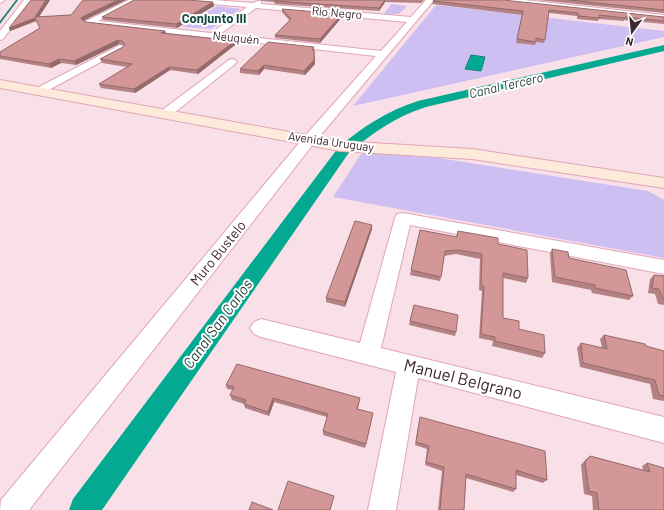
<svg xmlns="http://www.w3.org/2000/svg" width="664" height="510" font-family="Barlow,sans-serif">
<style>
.green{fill:#cebff3}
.water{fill:#04a991;stroke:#158274}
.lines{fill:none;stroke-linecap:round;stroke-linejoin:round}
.stream{fill:#158274;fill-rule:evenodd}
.canal{fill:#04a991;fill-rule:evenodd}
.street-casing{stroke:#e0a5b8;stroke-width:2}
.secondary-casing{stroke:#e0a5b8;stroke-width:2}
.street{fill:#fff;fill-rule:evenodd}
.secondary{fill:#feeada;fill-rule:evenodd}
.wall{fill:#b58283}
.shaded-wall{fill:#946a6a}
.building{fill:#d39798;stroke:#946a6a}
.labels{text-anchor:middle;stroke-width:4;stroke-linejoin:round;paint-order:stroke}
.far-street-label{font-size:12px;fill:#3e272f;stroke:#fff}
.far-neighbourhood-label{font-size:13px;font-weight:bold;fill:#0f483e;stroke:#fff}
.far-water-label{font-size:13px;font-style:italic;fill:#1f3b35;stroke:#fff}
.street-label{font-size:14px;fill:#3e272f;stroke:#fff}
.water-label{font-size:15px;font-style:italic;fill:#1f3b35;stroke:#fff}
.near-street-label{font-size:17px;fill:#3e272f;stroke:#fff}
</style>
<rect width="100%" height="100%" fill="#f9dfe7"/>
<path class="green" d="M391,4L407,6L399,14H384Z
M436,5L664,31V37L353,106Z
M217,6L241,9L211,29L182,27Z
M365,153L439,158L648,191L664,200V258L333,197L361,154Z"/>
<path class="water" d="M471,55L485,57L481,71L465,69Z"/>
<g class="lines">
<path class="stream" d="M16,0H18L0,24V21Z"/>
<path class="canal" d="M664,45V51L426,107C395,117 372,133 348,154L102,510H69L73,499L338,148C362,127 387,111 418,101Z"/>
<g class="street-casing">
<path id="street" d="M0,0H5L0,3Z
M24,0H32L3,39L0,40V31Z
M129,0H139L98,21L211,33L247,7L189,2L185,0H214L253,3L258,1H261V4L411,17L426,0H434L314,143L29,510H0L1,500L304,137L376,56L88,24L84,22ZM256,8L407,22L381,51L220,34Z
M499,0H524L664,15V19L503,2Z
M120,45L123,46L125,48L123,50L43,93H35L33,91L35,89Z
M232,59L235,60L237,62L235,64L169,117H161L159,114L161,111L229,60Z
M403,213L664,260V274L410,225L381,348L664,417V443L418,378L396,510H368L396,372L261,337L254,334L250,328L254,322L261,319L360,343L395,218L397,214Z"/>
</g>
<g class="secondary-casing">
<path id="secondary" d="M0,80L340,141L472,149L664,178V188L472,159L340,151L0,88Z"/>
</g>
<use href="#street" class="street"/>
<use href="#secondary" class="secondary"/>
</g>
<path class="wall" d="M31,0H50L39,17L71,15L83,0H126L84,20L86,22L165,31L166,34L235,45L198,74L170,70L135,93L101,88L99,84L127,67L102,63L100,59L123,47L124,45H123L119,44L76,65L61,63L51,68L0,59V52L40,28L36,21L10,31L9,28Z
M261,0H424L421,3L385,2L379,11L275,4L274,2L262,1Z
M538,0H664V13Z
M433,1L664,17V24L624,20V21L599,19L598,21L577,19V16L549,13L545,40L544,43L536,42L535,45L516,43L522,15L432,4Z
M213,2L214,6L177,28L103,20L102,17Z
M282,9L342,17L320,43L275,38V35L290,21L282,12Z
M314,47L315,64L305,75L264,69L259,75L240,73V69Z
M372,225V229L345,307L326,302V298Z
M420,230L456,237L458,231L498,244L528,278L526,283L503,278V318L519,329L545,353L542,358L492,346L493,341L479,338L482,291L479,290L480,259L456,254L444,256L441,277L440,281L410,275Z
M552,249L569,258L633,296L629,300L592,293L591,290L552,282L550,254Z
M654,275L664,276V305L658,304L655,294L648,293L650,279Z
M414,305L456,332L455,336L409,325Z
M604,335L646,346L664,351V401L653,399L650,384L580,367L577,348L581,343L602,348L600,339Z
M226,385L360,398L358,409L373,413L365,448L323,435V431L327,417L274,402L269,416L245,408L244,404L232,400L230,395L233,390L227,389Z
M420,417L547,480L543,483L516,475V489L513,492L466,478L464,510H438L442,471L425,465L427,449L415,445L419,421Z
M590,456L643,470L642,466L647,463L664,510H593L592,496L584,494L581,465L586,459Z"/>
<path class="shaded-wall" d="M46,0H50L36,21L35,17Z
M118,0H126L83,21L81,19L82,17Z
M385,0V2L379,11V8Z
M213,2L214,6L177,28L176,24Z
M342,14V17L320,43V39Z
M35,18L36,21L10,31L9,28Z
M165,31L166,34L161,33Z
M118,40L119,44L76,65L74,61Z
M235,41V45L198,74L197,70Z
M314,50L315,64L305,75L304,71Z
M59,59L61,63L51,68L49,64Z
M264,65V69L259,75L258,71Z
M169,67L170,70L135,93L134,89Z
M372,225V229L345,307V302Z
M273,398L274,402L269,416L268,412Z"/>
<path class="building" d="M31,0H46L35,17L71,15L83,0H118L82,17L81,19L86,22L165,31L161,33L235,41L197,70L169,67L134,89L99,84L132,64L100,59L123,47L125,44L122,41L118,40L74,61L59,59L49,64L0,56V52L40,28L35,18L9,28Z
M134,0H188L213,2L176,24L102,17Z
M275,0H385L379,8L275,1Z
M434,0H503L664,17V21L625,17V18L599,15L600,18L578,16V13L549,10L545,40L536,38V42L517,39L523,11L433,1Z
M569,0H664V10Z
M282,9L342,14L320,39L275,35L291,19Z
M268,42L314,47L312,50H314V60L304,71L264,65L258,71L240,69Z
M355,221L372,225L345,302L326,298Z
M420,230L457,237L458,231L498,238V244L527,250L528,278L503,273V318L519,321V329L544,335L545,353L495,341V337L481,334L484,286L481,285L482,254L458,250L445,251L441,277L411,270Z
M552,249L568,252L569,258L626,270L633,296L595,288V285L555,277Z
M654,275L664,276V299H663L659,289L652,288Z
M414,305L458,315L456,332L410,321Z
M604,335L645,344L646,346L664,351V396L659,395L655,380L583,363L581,343L607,349Z
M237,364L360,398L357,409L373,413L366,444L323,431L328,414L273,398L268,412L244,404L246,400L230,395L234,387L226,385Z
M420,417L545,451L547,480L516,470V489L466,474L464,510H440L444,467L426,462L429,446L416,442Z
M590,456L650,472L647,463L664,468V510H599L597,493L589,491L585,462Z
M288,481L334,496L330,510H278Z
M252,502L273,510H249Z"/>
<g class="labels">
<g class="far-street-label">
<text transform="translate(337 13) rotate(5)" y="4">Río Negro</text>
<text transform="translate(236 38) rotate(6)" y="4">Neuquén</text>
<text transform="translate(331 142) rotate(8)" y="4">Avenida Uruguay</text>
</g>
<g class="far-neighbourhood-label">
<text x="214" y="23">Conjunto III</text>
</g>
<g class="far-water-label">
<text transform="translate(506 85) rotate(-13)" y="5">Canal Tercero</text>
</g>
<g class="street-label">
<text transform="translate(218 253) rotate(-51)" y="5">Muro Bustelo</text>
</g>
<g class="water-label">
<text transform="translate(218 324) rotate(-54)" y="5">Canal San Carlos</text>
</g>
<g class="near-street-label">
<text transform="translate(463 379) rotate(14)" y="6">Manuel Belgrano</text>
</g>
</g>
<g transform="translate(632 32) rotate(195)" stroke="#ffffff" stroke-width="3" paint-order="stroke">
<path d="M0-3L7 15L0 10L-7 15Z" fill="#3e272f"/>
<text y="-6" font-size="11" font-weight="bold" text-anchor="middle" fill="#3e272f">N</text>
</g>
</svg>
